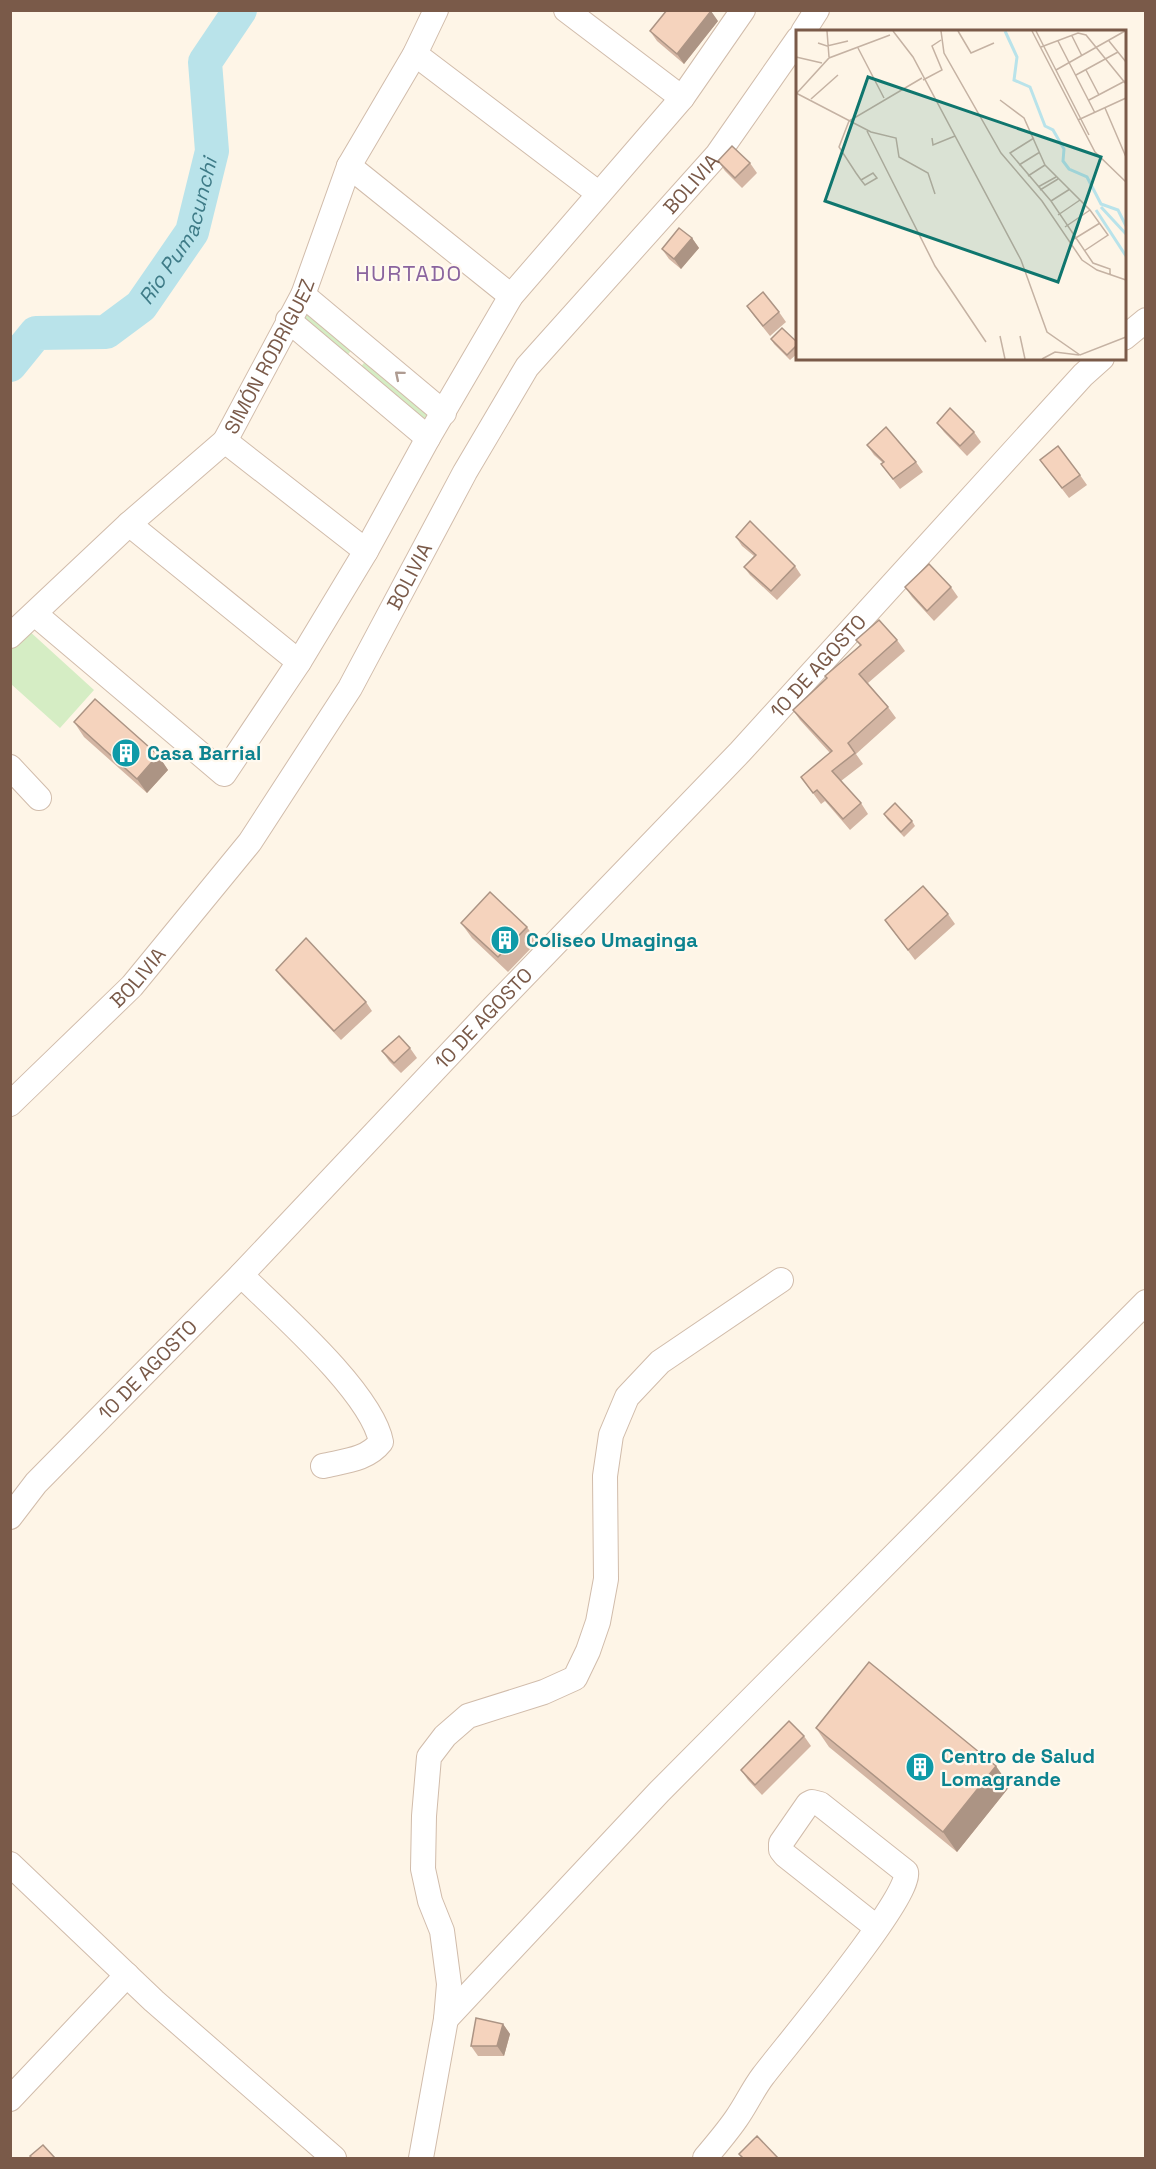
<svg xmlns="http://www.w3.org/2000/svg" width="1156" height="2169" font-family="'Space Grotesk',sans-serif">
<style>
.green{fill:#d5edc4}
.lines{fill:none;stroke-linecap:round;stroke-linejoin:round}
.river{stroke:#b9e3ea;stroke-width:34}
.minor-casing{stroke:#d1bcab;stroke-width:26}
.minor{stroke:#fff;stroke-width:24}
.wall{fill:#d3b5a3}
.shaded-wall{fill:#ac9484}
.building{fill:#f5d3bd;stroke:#ac9484;stroke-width:1.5}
.oneway{stroke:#af9c92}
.labels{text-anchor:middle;stroke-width:4.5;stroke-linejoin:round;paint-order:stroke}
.street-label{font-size:20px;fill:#7a5a49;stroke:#fff9ef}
.culture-label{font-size:20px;font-weight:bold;fill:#0d838f;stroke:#fff9ef;text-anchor:start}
.water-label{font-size:21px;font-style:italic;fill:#3e7b87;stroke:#fff9ef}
.quarter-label{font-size:22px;letter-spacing:1.5px;fill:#8a649e;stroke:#fff9ef}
.inset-river{fill:none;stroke:#b9e3ea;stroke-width:3}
.inset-road{fill:none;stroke:#c5b2a3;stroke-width:1.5}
.view{fill:#0f766e;fill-opacity:0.15;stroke:#0f766e;stroke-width:3}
.inset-edge{fill:none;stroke:#7a5a49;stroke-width:3}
</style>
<rect width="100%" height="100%" fill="#fef5e7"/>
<path class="green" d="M310,310L354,347L345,358L302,320Z
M368,358L432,412L424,423L359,369Z
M27,629L94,690L60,728L11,684V647Z"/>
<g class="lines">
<path class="river" id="s1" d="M10,365L36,333L106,332L141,306L192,232L212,151L205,62L240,10"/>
<g class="minor-casing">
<g id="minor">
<path d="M566,10L682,98"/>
<path d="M803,32L817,10"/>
<path d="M415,54L598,193"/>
<path d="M349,166L511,296"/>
<path d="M303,295L444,413"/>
<path d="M288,320L428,438"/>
<path d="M1124,338L1146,320"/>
<path d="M225,441L366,551"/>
<path d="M129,524L299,662"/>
<path d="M35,614L224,774L299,662L366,551L428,438L511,296L682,98L743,10"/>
<path id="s2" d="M10,636L129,524L225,441L303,295L349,166L415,54L436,10"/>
<path d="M10,767L39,798"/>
<path id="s3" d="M10,1104L132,986L250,842L350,688L465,472L527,367L717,155L798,39"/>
<path d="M241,1275C279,1312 372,1393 381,1442C367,1460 344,1461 323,1466"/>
<path id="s4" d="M10,1517L36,1483L241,1275L492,1009L740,752L1083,375L1102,358"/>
<path d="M10,1864L154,2001L334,2158"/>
<path d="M446,2019L659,1792L1146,1302"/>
<path d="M10,2099L127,1975"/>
<path d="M421,2158L446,2019L449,1984L442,1931L430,1901L423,1869L424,1816L429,1757L445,1736L468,1716L544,1692L575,1678L588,1651L598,1622L606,1579L605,1476L611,1435L627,1397L660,1362L781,1280"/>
<path d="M705,2158C716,2145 727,2132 736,2119C746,2105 753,2089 763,2076C784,2048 913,1895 906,1872L820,1804L812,1802L808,1804L781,1843V1850L785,1855L876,1927"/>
</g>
</g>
<use href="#minor" class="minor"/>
</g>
<path class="wall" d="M718,21L684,64L657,41L650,31Z
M718,161L750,163L757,173L742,188L725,171Z
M692,238L699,248L681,269L669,259L662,249Z
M747,306L779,312L786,322L770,336L754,316Z
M771,339L798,343V353L790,360L774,344Z
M937,423L974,432L981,442L967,456L944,432Z
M867,445L916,462L923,472L900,489L881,464L883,463L874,455Z
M1040,460L1080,475L1087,485L1069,498Z
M736,537L795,566L801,575L777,600L750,575L744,567L754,556L742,546Z
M905,587H951L958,597L934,621L912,597Z
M856,640H897L905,651L868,683L888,707L896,718L856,754L863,764L841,781L861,803L868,814L850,830L825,801L821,804L801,777L830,753L800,720L793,710L860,645Z
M74,722L158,755L168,770L147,793L84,737Z
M884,814L912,821L915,826L904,837L887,819Z
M948,914L955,924L915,960L885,920Z
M461,923L527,927L537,942L508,972L472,938Z
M276,970L366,1002L372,1011L341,1040L282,978Z
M410,1048L417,1058L401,1073L389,1061L382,1051Z
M816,1728L1010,1786L957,1852L829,1747Z
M804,1736L811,1746L762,1795L748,1780L741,1770Z
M503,2024L510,2034L504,2056H478L471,2046Z"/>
<path class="shaded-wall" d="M711,11L718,21L684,64L677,54Z
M692,238L699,248L681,269L674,259Z
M158,755L168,770L147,793L137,779Z
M996,1766L1010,1786L957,1852L943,1832Z
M503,2024L510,2034L504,2056L497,2046Z"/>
<path class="building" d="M667,10H710L711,11L677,54L650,31Z
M732,146L750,163L735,178L718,161Z
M679,228L692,238L674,259L662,249Z
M763,292L779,312L763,326L747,306Z
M782,328L798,343V344L787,355L771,339Z
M950,408L974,432L960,446L937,423Z
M886,427L916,462L893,479L881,464L884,462L867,445Z
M1058,446L1080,475L1062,488L1040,460Z
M750,521L795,566L771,591L744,567L756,555L736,537Z
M929,564L951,587L927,611L905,587Z
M879,620L897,640L859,674L888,707L848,743L855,753L832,771L861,803L843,819L817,790L813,793L801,777L832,751L793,710L827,678L825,676L861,645L856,640Z
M95,699L158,755L137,779L74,722Z
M895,803L912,821L901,832L884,814Z
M923,886L948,914L908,950L885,920Z
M490,892L527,927L498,957L461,923Z
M306,938L366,1002L334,1031L276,970Z
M399,1036L410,1048L394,1063L382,1051Z
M869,1662L996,1766L943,1832L816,1728Z
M789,1721L804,1736L755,1785L741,1770Z
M476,2018L503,2024L497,2046H471Z
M757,2136L778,2158H743L739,2154Z
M43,2145L55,2158H32L30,2156Z"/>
<defs><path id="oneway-chevron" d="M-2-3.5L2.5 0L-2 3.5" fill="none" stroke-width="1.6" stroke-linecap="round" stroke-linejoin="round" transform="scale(1.5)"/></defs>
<use class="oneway" href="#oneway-chevron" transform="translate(399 375) rotate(-140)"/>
<defs>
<g id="building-disc" transform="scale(1.5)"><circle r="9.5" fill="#0f9aa8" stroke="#fff9ef"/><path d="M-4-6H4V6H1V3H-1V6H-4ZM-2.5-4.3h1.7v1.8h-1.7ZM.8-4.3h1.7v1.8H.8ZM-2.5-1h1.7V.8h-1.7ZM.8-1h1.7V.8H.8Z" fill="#fff"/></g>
</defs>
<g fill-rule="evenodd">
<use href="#building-disc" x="126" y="753"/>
<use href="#building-disc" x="505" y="940"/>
<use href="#building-disc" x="920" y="1767"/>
</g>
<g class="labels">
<g class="street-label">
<text dy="7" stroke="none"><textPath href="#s3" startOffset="1152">BOLIVIA</textPath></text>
<text dy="7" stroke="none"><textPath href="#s2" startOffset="386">SIMÓN RODRIGUEZ</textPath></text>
<text dy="7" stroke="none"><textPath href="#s3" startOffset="666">BOLIVIA</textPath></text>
<text dy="7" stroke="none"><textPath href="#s4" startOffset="1174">10 DE AGOSTO</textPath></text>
<text dy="7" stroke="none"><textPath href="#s3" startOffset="180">BOLIVIA</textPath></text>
<text dy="7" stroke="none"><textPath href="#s4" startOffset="688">10 DE AGOSTO</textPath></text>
<text dy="7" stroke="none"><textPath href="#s4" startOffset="202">10 DE AGOSTO</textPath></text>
</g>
<g class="culture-label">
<text x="147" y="760">Casa Barrial</text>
<text x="526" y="947">Coliseo Umaginga</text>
<text x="941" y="1763">Centro de Salud<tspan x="941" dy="23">Lomagrande</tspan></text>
</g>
<g class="water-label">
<text dy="7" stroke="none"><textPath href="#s1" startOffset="240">Rio Pumacunchi</textPath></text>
</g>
<g class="quarter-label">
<text x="409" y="281">HURTADO</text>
</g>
</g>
<g transform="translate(796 30)">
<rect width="330" height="330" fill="#fef5e7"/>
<path class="inset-river" d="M209,1L221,27L218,50L234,57L249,96L257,100L268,119L267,131L273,139L291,147L305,174L322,180L330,196M305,177L330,204M300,180L330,226"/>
<path class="inset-road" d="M31,1L33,27M97,1L117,27L225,230L251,302L284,325L330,307M145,1L148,23L205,123L246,171L286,230L301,240L330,250M162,1L175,23L198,13M236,1L299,122L330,152M240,1L293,105M276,6L286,26M262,11L299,83M313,11L330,32M22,13L31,16L52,11M245,17L282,3L290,5L330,54M62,18L88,68M0,27L26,33M260,40L329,1M290,40L303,65M280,45L322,22M127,50L146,40L136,16L145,10M0,63L75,102L100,108L103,127L132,143L139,164M1,63L33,28L94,5M15,69L42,45M204,70L228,88L249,135L294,180L312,205L288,221M293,70L329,51M309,78L330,127M282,90L330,68M71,101L139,236L190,312M136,108L137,115L159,106M238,108L214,123L255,171L297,233L314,239V244M223,135L244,122M232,146L249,135M65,150L77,143L81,148L69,155L65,150L60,143L43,117L53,91L126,48M242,157L260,147M244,160L262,149M255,171L274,159M262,185L284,170M269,197L294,180M278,209L304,193M204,306L209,329M224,306L229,329M246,329L259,322L283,325"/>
<path class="view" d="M72,47L305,127L262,252L29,171Z"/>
<rect width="330" height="330" class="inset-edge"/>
</g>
<rect width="1156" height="2169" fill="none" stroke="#7a5a49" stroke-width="24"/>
</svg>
